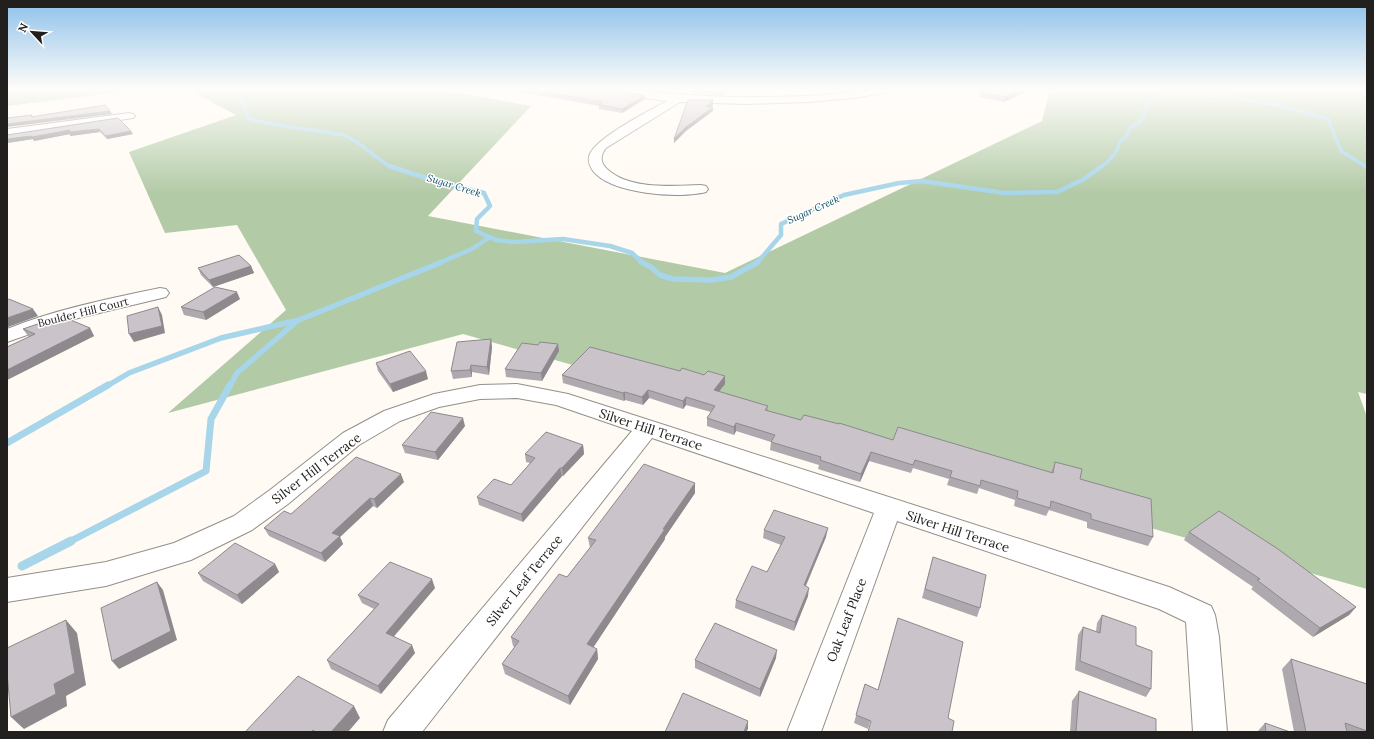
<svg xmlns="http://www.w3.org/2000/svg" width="1374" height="739" font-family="Lora,serif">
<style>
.forest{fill:#b2caa6}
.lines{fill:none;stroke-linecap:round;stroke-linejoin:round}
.stream-far4{stroke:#a7d5ea;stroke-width:3.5}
.stream-far3{stroke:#a7d5ea;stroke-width:4.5}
.stream-far2{stroke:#a7d5ea;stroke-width:5.5}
.stream-far1{stroke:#a7d5ea;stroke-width:7}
.stream{stroke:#a7d5ea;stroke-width:9}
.street-casing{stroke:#938f89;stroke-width:2}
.street{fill:#fff;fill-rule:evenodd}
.wall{fill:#aea9ae}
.shaded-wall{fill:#8d898d}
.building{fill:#cac4ca;stroke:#8d898d}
.labels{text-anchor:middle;stroke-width:3;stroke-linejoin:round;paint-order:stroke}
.far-water-label{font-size:10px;font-style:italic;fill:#165167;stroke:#fff}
.street-label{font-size:11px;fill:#22201e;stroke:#fff}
.near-street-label{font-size:13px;fill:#22201e;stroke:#fff}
</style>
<rect width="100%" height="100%" fill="#fffaf3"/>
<path class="forest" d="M7,90H138L7,106Z
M189,90H445L531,106L428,216L725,273L1042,121L1050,90H1367V394L1358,392L1367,417V589L463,334L168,413L286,310L237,225L165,233L129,152L236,115Z"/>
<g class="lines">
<path class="stream-far4" d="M241,90L240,92L248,118L266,123L344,135L357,142L387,165L392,167
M1101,167C1110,160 1118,153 1120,141L1127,136L1130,128L1140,122L1144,115L1148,100L1171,94L1183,93L1219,96L1274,104L1328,119L1341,151L1367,167"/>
<path class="stream-far3" d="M389,166L432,180L484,193L490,206L477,219L476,231L496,240L515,242L563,239L610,246L632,253L643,263
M1365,166L1367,167
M439,263L472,249L490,237
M757,263L781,235V224L844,195L899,183L922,181L1004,193L1057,192L1084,179L1102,166"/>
<path class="stream-far2" d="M641,262L651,267L660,275L673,279L712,280L731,277L758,262
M107,386L129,373L221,338L299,320L442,262
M230,386L237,373L297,321"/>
<path class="stream-far1" d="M7,443L108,385
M69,542L206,471L211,419L230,385"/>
<path class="stream" d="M22,566L71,541"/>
<g class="street-casing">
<path id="street" d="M604,90C650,90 697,97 743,97C770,97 796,97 823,95C845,93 867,90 889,90L888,92L854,98L809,102L744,104L680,102L606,148C600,155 600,163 607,169C629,190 673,186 701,185L706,186L708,189L706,192C679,199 611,194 593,171C589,165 587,160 590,154C597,137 649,111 667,101L609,93Z
M129,113L133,114L135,116L133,118L7,137V129Z
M160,288L166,289L169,293L166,297L70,320L7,342V329C56,309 108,299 160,288Z
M517,384L568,394L1169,587L1211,606L1215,615L1219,637L1227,732H1193L1186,622L1159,609L897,521L821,732H787L874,513L652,438L422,732H383L388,720L632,431L556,405L517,398L480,399L439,407L400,421L359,445L288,504L252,530L191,560L106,586L7,602V578L106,562L174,543L234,516L270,490L343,433L384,411L434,394L480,385Z"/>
</g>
<use href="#street" class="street"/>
</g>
<path class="wall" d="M509,90H608L645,95V99L622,113L599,109V106Z
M641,90H661L659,91Z
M692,90H727L723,95L692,93Z
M1029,90L1004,102L979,97L980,92Z
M118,118L133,134L107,139L100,132L70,136V134L34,141L33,139L7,143V135Z
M251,266L254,273L213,287L201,275L198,268Z
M240,299L206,320L184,315L181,307Z
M90,328L94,336L7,380V347L29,337L28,336L23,329Z
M491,339L492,347L489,375L472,372V377L453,379L451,371Z
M558,344L559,351L542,381L506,377L505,369L538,345Z
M376,363L428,379L393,392L378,371Z
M562,375L725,384L719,391L768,406V411L801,420L893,440L1051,472L1055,462L1080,479L1153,537L1148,546L1087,528V522L1049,510L1046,516L1014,506L1015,500L979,488L977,494L947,485L949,479L913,468L911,473L869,461L860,482L818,469L819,465L770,450L771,442L736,431L734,435L707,426V418L711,412L686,405L683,409L649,398L643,405L625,400L624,401L563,383Z
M465,426L438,460L405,453L402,445Z
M583,445L584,454L563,476H562L523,522L479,505L477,497L511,485L530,463L526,462L525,454Z
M404,482L377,508L373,506L340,537L343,544L325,562L269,536L264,528L291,514Z
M695,483V493L665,537V539L593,647L597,649L598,659L570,705L505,674L502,664L515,647L513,646L511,637L567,577L590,548L588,538Z
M764,530L826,537L806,586L808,596L794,631L735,608L736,600L767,572L781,545L763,538Z
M1189,532L1356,607L1349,615L1313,637L1251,589L1253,587L1184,540Z
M933,557L980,608L977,617L922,598Z
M275,564L279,572L242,604L203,581L198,573Z
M435,588L394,636L415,653L381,694L331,669L327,660L374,609L362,603L358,595Z
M1102,615L1136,645L1151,689L1146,697L1075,670L1078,635L1083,627L1096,632L1097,623Z
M898,618L868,729L854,723L865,684L878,690Z
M776,658L760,697L695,668V660Z
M1291,659L1367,684V732H1294L1282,669Z
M1079,691L1156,732H1070L1072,701Z
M1265,723L1290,732H1257Z"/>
<path class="shaded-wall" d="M725,90H727L723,95V92Z
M1020,90H1029L1004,102L1005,97Z
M645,95V99L622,113V109Z
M713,100V105L706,111V107Z
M713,107V111L686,131L674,143V139L686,127Z
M110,111L112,114L7,127V124Z
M99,129L100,132L70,136V134L34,141L33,139L7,143V139L70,130Z
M131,131L133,134L107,139L106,136Z
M251,266L254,273L213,287L209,280Z
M237,292L240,299L206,320L203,312Z
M158,307L162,315L165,333L134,342L129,334Z
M33,309L38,316L8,327L7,326V318Z
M90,328L94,336L7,380V370Z
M491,339L492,347L489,375L487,367Z
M558,344L559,351L542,381L541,373Z
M471,365L472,372V377L470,370Z
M426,371L428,379L393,392L390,384Z
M725,376V384L714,398V390Z
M648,390L649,398L643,405L642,397Z
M625,392V400L624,401L623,393Z
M686,397V405L683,409V401Z
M463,418L465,426L438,460L435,452Z
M736,423V431L734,435V427Z
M583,445L584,454L563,476L562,468Z
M871,452L869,461L860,482L861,474Z
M560,468L562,476L523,522L521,514Z
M401,474L404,482L377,508L374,499Z
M695,483V493L665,537V539L589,654L587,644L663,529Z
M370,498L373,506L340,537L343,544L325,562L321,553L332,533Z
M828,528L826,537L802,594L804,585Z
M275,564L279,572L242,604L237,595Z
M432,579L435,588L390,641L386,633Z
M157,582L163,590L177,640L119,669L112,661Z
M809,588L808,596L794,631L795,622Z
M1356,607L1349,615L1313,637L1320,628Z
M66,620L77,633L86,685L66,696L67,706L24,729L11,717L54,684Z
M412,645L415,653L381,694L378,686Z
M597,649L598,659L570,705L568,696Z
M777,650L776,658L760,697V689Z
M354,706L360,718L348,732H331Z
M748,721V729L746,732H744Z"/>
<path class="building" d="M532,90H608L645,95L622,109L599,105L603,102Z
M692,90H725L723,92L692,91Z
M983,90H1020L1005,97L980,92Z
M688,100H713L706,107H713L686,127L674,139Z
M105,105L110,111L7,124V118L32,115L31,117Z
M118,118L131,131L106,136L99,129L69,132L70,130L32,137L31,136L7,139V135Z
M239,255L251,266L209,280L198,268Z
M215,287L237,292L203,312L181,307Z
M9,299L33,309L7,318V300Z
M158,307L162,326L129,334L127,316Z
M61,316L90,328L7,370V347L35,334L23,329Z
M491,339L487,367L471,365L470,370L451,371L457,342Z
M540,342L558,344L541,373L505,369L522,343L538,345Z
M590,347L680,371L682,368L704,375L708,371L725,376L714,390L768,406L765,410L801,420L804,415L839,424V423L893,440L898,427L1053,473L1055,462L1082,469L1080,479L1151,499L1153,537L1091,519V514L1051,501L1050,508L1017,498L1018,491L981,480L980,486L950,477L952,471L915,460L913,465L871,452L861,474L820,460L821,457L771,442L775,435L736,423L734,427L707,418L715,406L686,397L683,401L648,390L642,397L625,392L623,393L562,375Z
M410,351L426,371L390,384L376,363Z
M431,412L463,418L435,452L402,445Z
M546,432L583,445L562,468H560L521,514L477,497L494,479L511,485L535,458L525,454Z
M356,457L401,474L374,499L370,498L332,533L340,536L321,553L264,528L284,511L291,514Z
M644,464L695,483L663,529H665L587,644L597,649L568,696L502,664L519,641L511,637L559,574L567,577L596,540L588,538Z
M774,510L828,528L804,585L809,588L795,622L736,600L752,566L767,572L785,537L764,530Z
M1219,511L1278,549L1356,607L1320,628L1257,580L1260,579L1189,532Z
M235,543L275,564L237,595L198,573Z
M933,557L986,575L980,608L925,589Z
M390,562L432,579L386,633L412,645L378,686L327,660L379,604L358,595Z
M157,582L171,631L112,661L101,608Z
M1102,615L1136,627V645L1152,651L1151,689L1080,661L1083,627L1100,633Z
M898,618L963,642L948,718L954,721L952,732H868L871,721L856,715L865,684L878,690Z
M66,620L75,673L54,684L56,694L11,717L7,673V648Z
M715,623L777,650L760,689L695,660Z
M1291,659L1367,684V731L1345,723L1347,732H1306Z
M298,676L354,706L331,732H316L313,730L311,732H245Z
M1079,691L1156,719V732H1076Z
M683,693L748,721L744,732H665Z
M1265,723L1290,732H1266Z"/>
<linearGradient id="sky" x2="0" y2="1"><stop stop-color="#8ec1e9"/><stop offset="0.46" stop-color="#fffdfa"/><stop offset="1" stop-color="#fffdfa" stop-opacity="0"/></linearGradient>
<rect width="1374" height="194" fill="url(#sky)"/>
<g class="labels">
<g class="far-water-label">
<text transform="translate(454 185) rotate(17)" y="4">Sugar Creek</text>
<text transform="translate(813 209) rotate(-24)" y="4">Sugar Creek</text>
</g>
<g class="street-label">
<text transform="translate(83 312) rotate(-14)" y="4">Boulder Hill Court</text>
</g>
<g class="near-street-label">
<text transform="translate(651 429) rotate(18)" y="5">Silver Hill Terrace</text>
<text transform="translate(316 468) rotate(-37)" y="5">Silver Hill Terrace</text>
<text transform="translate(958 531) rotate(18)" y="5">Silver Hill Terrace</text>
<text transform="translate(524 580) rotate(-51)" y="5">Silver Leaf Terrace</text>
<text transform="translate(846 620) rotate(-69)" y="5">Oak Leaf Place</text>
</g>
</g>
<rect width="1374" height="739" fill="none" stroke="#22201e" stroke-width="16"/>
<g transform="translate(32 32) rotate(296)" stroke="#ffffff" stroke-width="3" paint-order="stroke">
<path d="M0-3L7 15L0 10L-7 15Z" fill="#22201e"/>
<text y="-6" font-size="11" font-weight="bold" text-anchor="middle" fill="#22201e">N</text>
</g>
</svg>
